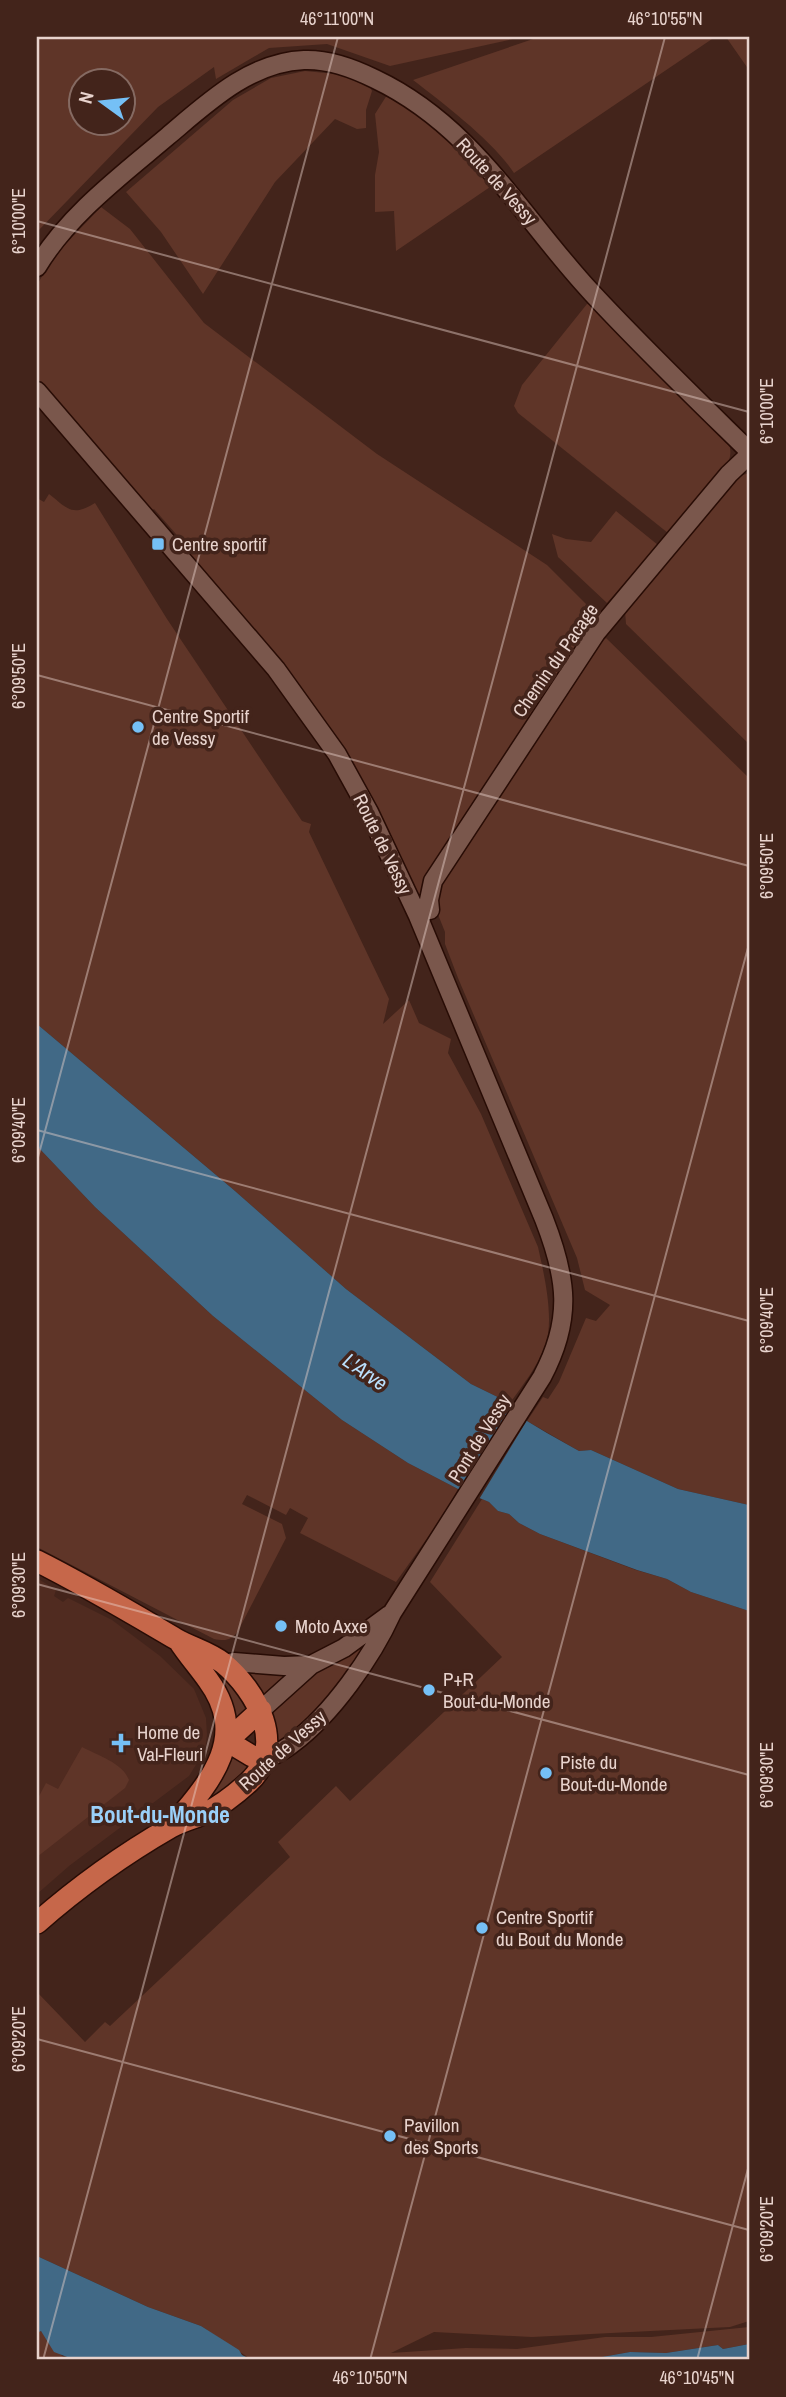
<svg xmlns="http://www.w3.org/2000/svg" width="786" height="2397" font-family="'Archivo Narrow',sans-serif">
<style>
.built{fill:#502b20}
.green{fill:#5f3528;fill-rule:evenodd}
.water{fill:#416986}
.pier{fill:#43241b}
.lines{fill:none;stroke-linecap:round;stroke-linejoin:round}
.minor-casing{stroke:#280c05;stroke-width:21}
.major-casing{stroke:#280c05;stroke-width:24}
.minor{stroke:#7a574c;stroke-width:18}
.major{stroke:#c6674a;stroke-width:21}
.ticks{fill:none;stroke:#e8d3cd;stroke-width:2;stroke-opacity:0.45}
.poi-dot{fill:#75c0f6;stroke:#43241b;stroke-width:2.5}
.labels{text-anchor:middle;stroke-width:7;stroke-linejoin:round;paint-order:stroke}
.street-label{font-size:19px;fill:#e8d3cd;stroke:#43241b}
.poi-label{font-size:19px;fill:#e8d3cd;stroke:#43241b;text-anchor:start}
.water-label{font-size:21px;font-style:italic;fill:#bae0fd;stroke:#43241b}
.quarter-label{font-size:23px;font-weight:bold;fill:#9ad0f9;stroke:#43241b}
.neatline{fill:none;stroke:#e8d3cd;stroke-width:2.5}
.ticks-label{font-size:18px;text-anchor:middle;fill:#e8d3cd}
</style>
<rect width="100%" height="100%" fill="#43241b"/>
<path class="built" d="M37,1578L56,1590L54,1596L63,1602L68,1598L112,1620L160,1656L194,1689L206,1718L207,1735L205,1750L189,1776L69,1866L37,1894Z"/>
<path class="green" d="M37,37H522L390,66L327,44L269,48L216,79L214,67L158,107L37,232ZM80,80H122V122H80Z
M539,37H715L514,173C493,141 444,104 413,80Z
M726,37H749V70Z
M305,71L346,75L369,85L372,91L366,110V128L357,129L335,119L275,182L203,294L161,232L126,192L233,100L271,78Z
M387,95L428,121L493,185L396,251L394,211L375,212V175L379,152L375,114Z
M101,207L130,229L204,323L377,454L547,565L597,615L428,880L425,909C398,863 381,812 354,766C307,688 246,621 186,553L190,550L154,509L150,512L37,380V285L53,257Z
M587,304L593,305L626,339L628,344L728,441C732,452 731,458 725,468L668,533L518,413L514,406L522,385Z
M749,473V744L626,624L625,611L737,477Z
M49,494C68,509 72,517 95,503L167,619L302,821L311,824L309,832L389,999L383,1024L409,1000L419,1023L451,1039L448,1053L481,1114L538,1247C544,1274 555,1320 545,1346C537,1367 523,1385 510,1403L471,1384L346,1289L235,1191L37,1024V498L44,502Z
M616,511L658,545L607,603L558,557L552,534L566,539L591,542Z
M606,638L749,778V1505L678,1489L591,1450L579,1451L527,1421L543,1397L548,1399L559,1382L586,1318L596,1321L610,1305L585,1290L577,1258L458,978L445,944V932L435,907L437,889L590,653Z
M37,1146L95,1207L213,1316L342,1420L408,1463L458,1489L443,1516L396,1582L300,1533L308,1518L290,1508L286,1515L247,1495L242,1504L282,1524L286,1538L238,1631C231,1641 225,1641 214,1639L37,1547Z
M482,1499L489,1502L498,1511L509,1514L519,1523L540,1534L636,1570L667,1579L691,1592L749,1611V2321L730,2327L532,2337L434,2332L391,2353L466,2348L517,2349L605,2337H651L749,2327V2344L723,2349L718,2345L666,2353L630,2352L585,2360H252L201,2326L148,2307L37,2256V1992L85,2042L105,2022L110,2026L290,1857L278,1842L336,1786L350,1801L502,1657L430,1582Z
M371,1637C354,1664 311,1735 279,1741L276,1739L271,1709L301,1680L329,1666Z
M242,1669L293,1671L265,1699Z
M224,1675L235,1686L249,1710L231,1727L220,1689Z
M82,1747C97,1755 123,1763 129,1780L125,1788L37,1857V1800L46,1783L58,1789Z
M231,1757L250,1765L246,1772L200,1808L214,1791Z
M41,2331L63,2357L75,2360H37V2333Z"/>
<path class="water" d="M37,1024L235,1191L346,1289L471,1384L510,1403L527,1421L547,1433L579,1451L591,1450L678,1489L749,1505V1611L691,1592L667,1579L637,1570L540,1534L519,1523L509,1514L498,1511L489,1502L458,1489L408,1463L342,1420L213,1316L95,1207L37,1146Z
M37,2256L148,2307L201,2326L239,2350L242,2355L252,2360H75L54,2352L41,2331L37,2333Z
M749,2344V2360H585L630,2352L666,2353L718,2345L723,2349Z"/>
<path class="pier" d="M514,1402L529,1417L478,1501L458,1493Z"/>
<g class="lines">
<g class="minor-casing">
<path id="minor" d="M37,267C68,215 122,175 168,136C207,103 250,62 304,60C329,59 353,68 375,79C474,126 521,217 592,293C643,348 696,399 749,451
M37,391L276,669L337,754L369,812L418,916L544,1219C567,1278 573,1319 542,1377L392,1613C372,1657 332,1714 293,1743C285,1750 274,1755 265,1760
M430,910L429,900L433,881L596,633L729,474L749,455
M224,1664L234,1662L284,1666L311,1665
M261,1710L311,1665L344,1648L389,1615"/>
</g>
<g class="major-casing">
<path id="major" d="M37,1561C85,1585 130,1612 176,1639C192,1648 209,1652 223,1663C257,1691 287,1746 249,1782C237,1793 220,1806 206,1813C194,1818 182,1821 171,1827C124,1854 78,1887 37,1923
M227,1741L261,1710
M227,1741L252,1756L265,1760
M175,1823C212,1780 249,1736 208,1680C199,1667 188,1655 179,1641"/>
</g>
<use href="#minor" class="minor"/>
<use href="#major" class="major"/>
</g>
<path class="ticks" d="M37,221L749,412M37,675L749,866M37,1130L749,1321M37,1161L338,37M37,1584L749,1775M37,2039L749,2230M43,2360L665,37M370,2360L749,944M697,2360L749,2165"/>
<g class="poi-dot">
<rect x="151" y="537" width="14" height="14" rx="3.5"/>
<circle cx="138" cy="727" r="7"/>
<circle cx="281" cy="1626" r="7"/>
<circle cx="429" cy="1690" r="7"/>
<path d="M117.5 1732.5h7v7h7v7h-7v7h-7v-7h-7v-7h7z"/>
<circle cx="546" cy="1773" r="7"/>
<circle cx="482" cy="1928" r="7"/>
<circle cx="390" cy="2136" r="7"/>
</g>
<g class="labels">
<g class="street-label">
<text transform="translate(497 181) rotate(48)" y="7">Route de Vessy</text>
<text transform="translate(555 660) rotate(-55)" y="7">Chemin du Pacage</text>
<text transform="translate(383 844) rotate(64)" y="7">Route de Vessy</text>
<text transform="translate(479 1438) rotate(-58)" y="7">Pont de Vessy</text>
<text transform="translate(282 1750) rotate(-42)" y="7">Route de Vessy</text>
</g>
<g class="poi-label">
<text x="172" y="551">Centre sportif</text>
<text x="152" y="723">Centre Sportif<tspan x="152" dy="22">de Vessy</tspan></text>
<text x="295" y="1633">Moto Axxe</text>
<text x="443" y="1686">P+R<tspan x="443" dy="22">Bout-du-Monde</tspan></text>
<text x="137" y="1739">Home de<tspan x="137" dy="22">Val-Fleuri</tspan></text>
<text x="560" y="1769">Piste du<tspan x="560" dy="22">Bout-du-Monde</tspan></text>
<text x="496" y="1924">Centre Sportif<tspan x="496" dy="22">du Bout du Monde</tspan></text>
<text x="404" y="2132">Pavillon<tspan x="404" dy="22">des Sports</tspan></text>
</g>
<g class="water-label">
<text transform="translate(365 1372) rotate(35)" y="7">L'Arve</text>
</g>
<g class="quarter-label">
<text x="160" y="1823">Bout-du-Monde</text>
</g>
</g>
<rect width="786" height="2397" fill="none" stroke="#43241b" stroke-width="77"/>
<g transform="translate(102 102) rotate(285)"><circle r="33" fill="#43241b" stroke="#856a62" stroke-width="2"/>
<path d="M0-5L12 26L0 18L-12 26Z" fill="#75c0f6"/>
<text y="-10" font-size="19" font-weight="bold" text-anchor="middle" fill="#e8d3cd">N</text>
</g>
<rect x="38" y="38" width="710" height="2320" class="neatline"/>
<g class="ticks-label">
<text x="337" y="25">46°11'00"N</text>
<text x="665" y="25">46°10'55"N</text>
<text transform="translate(19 221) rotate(-90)" y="6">6°10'00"E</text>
<text transform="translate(767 411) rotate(-90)" y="6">6°10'00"E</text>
<text transform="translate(19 676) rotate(-90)" y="6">6°09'50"E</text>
<text transform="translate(767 866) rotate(-90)" y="6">6°09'50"E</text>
<text transform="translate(19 1130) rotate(-90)" y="6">6°09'40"E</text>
<text transform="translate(767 1320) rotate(-90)" y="6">6°09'40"E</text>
<text transform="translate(19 1585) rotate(-90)" y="6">6°09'30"E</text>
<text transform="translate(767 1775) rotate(-90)" y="6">6°09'30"E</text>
<text transform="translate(19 2039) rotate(-90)" y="6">6°09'20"E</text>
<text transform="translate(767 2229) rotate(-90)" y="6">6°09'20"E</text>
<text x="370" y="2384">46°10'50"N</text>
<text x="697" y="2384">46°10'45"N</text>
</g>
</svg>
